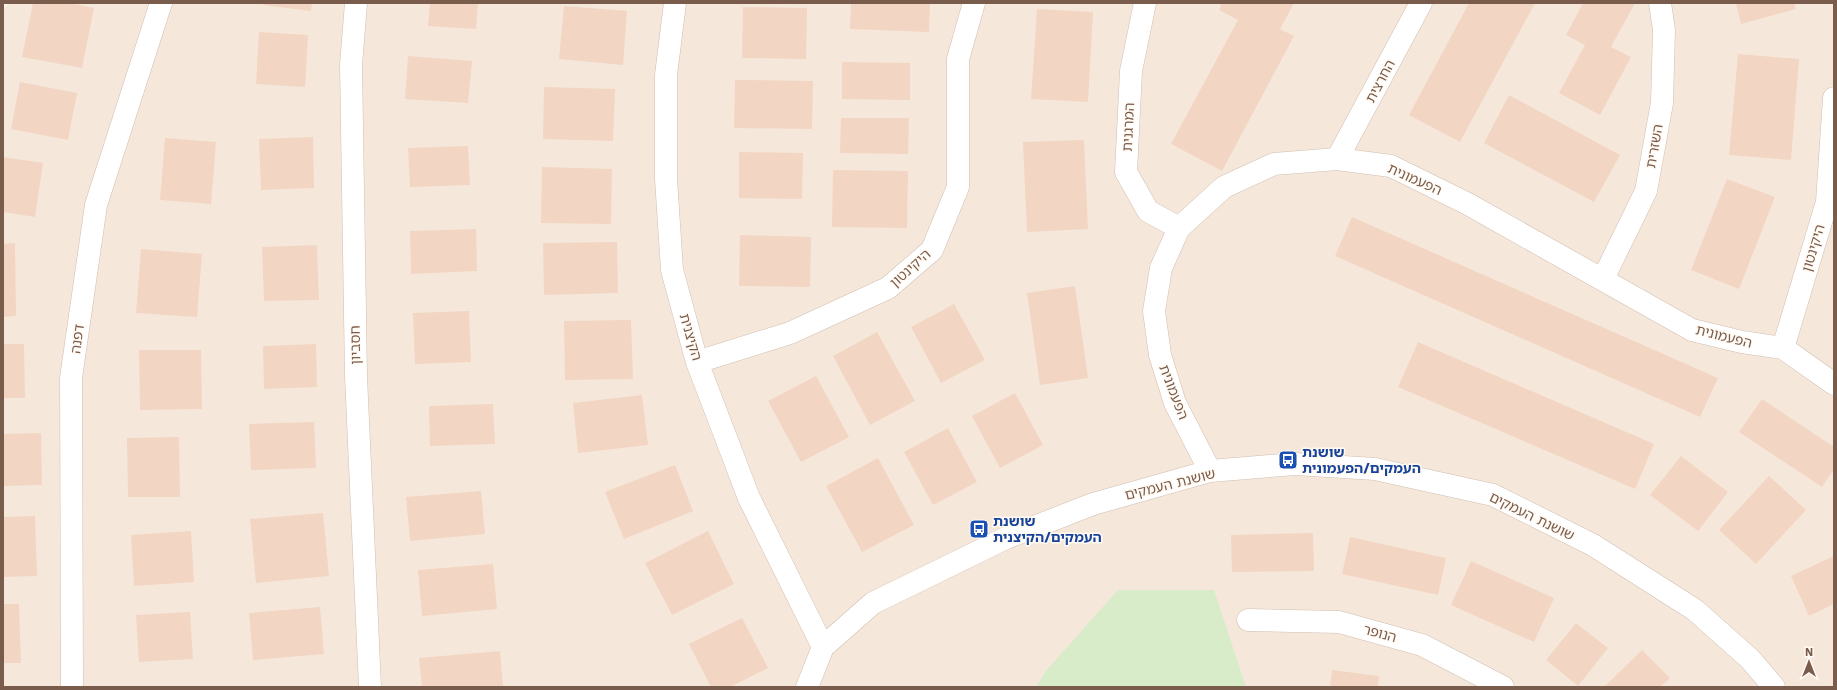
<svg xmlns="http://www.w3.org/2000/svg" width="1837" height="690" font-family="'Work Sans','Noto Sans Hebrew',sans-serif">
<style>
.residential{fill:#f5e8da}
.green{fill:#d8ecc9}
.building{fill:#f3d5c3}
.lines{fill:none;stroke-linecap:round;stroke-linejoin:round}
.minor-casing{stroke:#d1beb0;stroke-width:23}
.minor{stroke:#fff;stroke-width:22}
.labels{text-anchor:middle;stroke-width:3;stroke-linejoin:round;paint-order:stroke}
.street-label{font-size:14px;fill:#7a5c4d;stroke:#fffaf3}
.transit-label{font-size:14px;font-weight:bold;fill:#164399;stroke:#fffaf3;text-anchor:start}
</style>
<rect width="100%" height="100%" fill="#fdf6ec"/>
<path class="residential" d="M9,3H1834V687H3V9Z"/>
<path class="green" d="M1118,590H1214L1246,687H1036L1045,672Z"/>
<path class="building" d="M33,3H70L94,8L82,68L22,57Z
M264,3H312L311,11L263,5Z
M430,3H478L476,29L428,26Z
M851,3H930L929,32L850,29Z
M1222,3H1294L1280,29L1294,36L1222,171L1171,144L1238,20L1219,10Z
M1469,3H1535L1460,142L1409,115Z
M1583,3H1635L1611,47L1631,57L1600,115L1559,93L1585,45L1566,35Z
M1736,3H1794L1796,9L1741,24Z
M564,6L627,11L623,65L559,59Z
M743,7L807,8L806,59L742,58Z
M1037,9L1093,12L1088,102L1031,99Z
M259,32L308,35L305,87L256,84Z
M1738,54L1799,59L1791,160L1729,155Z
M408,56L472,61L468,103L405,99Z
M842,62L910,63V100L842,99Z
M735,80L813,81L812,129L734,128Z
M20,82L77,93L68,140L11,129Z
M544,87L615,89L613,141L543,139Z
M1509,95L1620,155L1594,202L1484,143Z
M841,118H909L908,154L840,153Z
M313,137L314,188L261,190L259,139Z
M165,138L216,142L211,204L160,200Z
M1084,140L1088,229L1027,232L1023,142Z
M468,146L470,185L410,187L408,148Z
M739,152L803,153L802,199L739,198Z
M3,157L43,163L35,217L3,212Z
M542,167L612,169L611,224L541,223Z
M833,170L908,171L907,228L832,227Z
M1727,179L1775,197L1739,289L1691,270Z
M1352,217L1718,378L1700,417L1335,256Z
M476,229L477,271L411,274L410,231Z
M740,235L811,237L810,287L739,286Z
M617,242L618,293L544,295L543,243Z
M15,243L16,316L3,317V244Z
M317,245L319,300L264,301L262,247Z
M141,249L202,254L197,317L136,313Z
M1075,286L1088,378L1040,385L1027,293Z
M954,304L985,360L941,383L911,327Z
M469,311L471,362L415,364L413,313Z
M631,320L633,379L565,380L564,321Z
M877,332L915,401L870,425L833,356Z
M1418,342L1654,444L1635,489L1398,387Z
M3,344H24L25,398H3Z
M316,344L317,387L264,389L263,346Z
M139,350H201L202,409L140,410Z
M816,376L849,437L801,462L768,401Z
M1015,393L1043,445L1000,468L972,416Z
M642,395L648,445L578,453L573,403Z
M1762,399L1834,447V469L1822,487L1739,432Z
M493,404L495,444L430,446L429,406Z
M314,422L316,468L251,470L249,424Z
M948,428L977,482L933,505L904,452Z
M41,433L42,485L3,486V434Z
M179,437L180,497H128L127,438Z
M1681,456L1728,492L1698,531L1650,495Z
M878,458L914,525L862,552L826,486Z
M675,465L693,511L624,539L605,492Z
M1769,476L1806,510L1756,564L1719,530Z
M481,491L485,534L410,541L406,497Z
M323,513L329,576L256,583L250,519Z
M35,516L37,576L3,577V517Z
M191,531L194,582L134,586L131,535Z
M708,531L734,584L672,615L645,563Z
M1313,533L1314,571L1232,572L1231,535Z
M1350,537L1446,558L1438,595L1342,574Z
M1834,556V604L1809,616L1791,576Z
M1471,561L1554,598L1534,642L1451,605Z
M493,564L497,609L422,616L418,570Z
M3,604H19L21,663H3Z
M320,607L324,654L253,660L249,613Z
M190,612L193,659L139,662L136,615Z
M742,618L768,668L730,687H711L689,644Z
M1576,623L1608,648L1578,686L1546,660Z
M1642,650L1670,678L1660,687H1604Z
M500,651L503,687H422L419,658Z
M1332,670L1379,676L1378,687H1330Z"/>
<g class="lines">
<g class="minor-casing">
<path id="minor" d="M356,3L351,65L356,376L370,687
M675,3L666,75V179L672,270L697,362L749,498L823,647
M1145,3L1131,71L1126,172L1148,211L1179,228
M1337,159L1421,3
M1603,279L1646,191L1662,103L1664,30L1660,3
M1783,348L1827,202L1834,98
M697,362L790,333L888,288L932,250L958,187V59L974,3
M1210,471L1175,403L1160,355L1154,311L1161,268L1179,228L1224,187L1274,164L1337,159L1391,166L1468,204L1692,330L1742,342L1783,348L1834,384
M1248,620L1339,622L1422,645L1503,687
M72,687L71,378L96,205L161,3
M807,687L823,647L873,603L1006,538L1093,504L1210,471L1295,464L1375,469L1493,495L1593,545L1695,610L1750,659L1774,687"/>
</g>
<use href="#minor" class="minor"/>
</g>
<defs>
<g id="bus-square" transform="scale(1)"><rect x="-9" y="-9" width="18" height="18" rx="4" fill="#1a4fb4" stroke="#fffaf3"/><path d="M-5-6H5V4H4V6H2V4H-2V6H-4V4H-5ZM-3.5-4V0h7V-4ZM-3.5 1.2v1.5H-2V1.2ZM2 1.2v1.5H3.5V1.2Z" fill="#fff"/></g>
</defs>
<g fill-rule="evenodd">
<use href="#bus-square" x="1288" y="460"/>
<use href="#bus-square" x="979" y="529"/>
</g>
<g class="labels">
<g class="street-label">
<text transform="translate(1380 81) rotate(-62)" y="5">החרצית</text>
<text transform="translate(1128 127) rotate(-87)" y="5">המרגנית</text>
<text transform="translate(1654 146) rotate(-80)" y="5">השזרית</text>
<text transform="translate(1415 179) rotate(24)" y="5">הפעמונית</text>
<text transform="translate(1813 248) rotate(-73)" y="5">היקינטון</text>
<text transform="translate(910 268) rotate(-42)" y="5">היקינטון</text>
<text transform="translate(1724 336) rotate(14)" y="5">הפעמונית</text>
<text transform="translate(691 337) rotate(74)" y="5">הקיצנית</text>
<text transform="translate(77 339) rotate(-82)" y="5">דפנה</text>
<text transform="translate(355 345) rotate(-91)" y="5">חסביון</text>
<text transform="translate(1174 392) rotate(69)" y="5">הפעמונית</text>
<text transform="translate(1170 484) rotate(-14)" y="5">שושנת העמקים</text>
<text transform="translate(1532 516) rotate(26)" y="5">שושנת העמקים</text>
<text transform="translate(1380 633) rotate(15)" y="5">הנופר</text>
</g>
<g class="transit-label">
<text x="1302" y="457">שושנת<tspan x="1302" dy="16">העמקים/הפעמונית</tspan></text>
<text x="993" y="526">שושנת<tspan x="993" dy="16">העמקים/הקיצנית</tspan></text>
</g>
</g>
<rect width="1837" height="690" fill="none" stroke="#7a5c4d" stroke-width="8"/>
<g transform="translate(1809 662)" stroke="#fffaf3" stroke-width="3" paint-order="stroke">
<path d="M0-3L7 15L0 10L-7 15Z" fill="#7a5c4d"/>
<text y="-6" font-size="11" font-weight="bold" text-anchor="middle" fill="#7a5c4d">N</text>
</g>
</svg>
